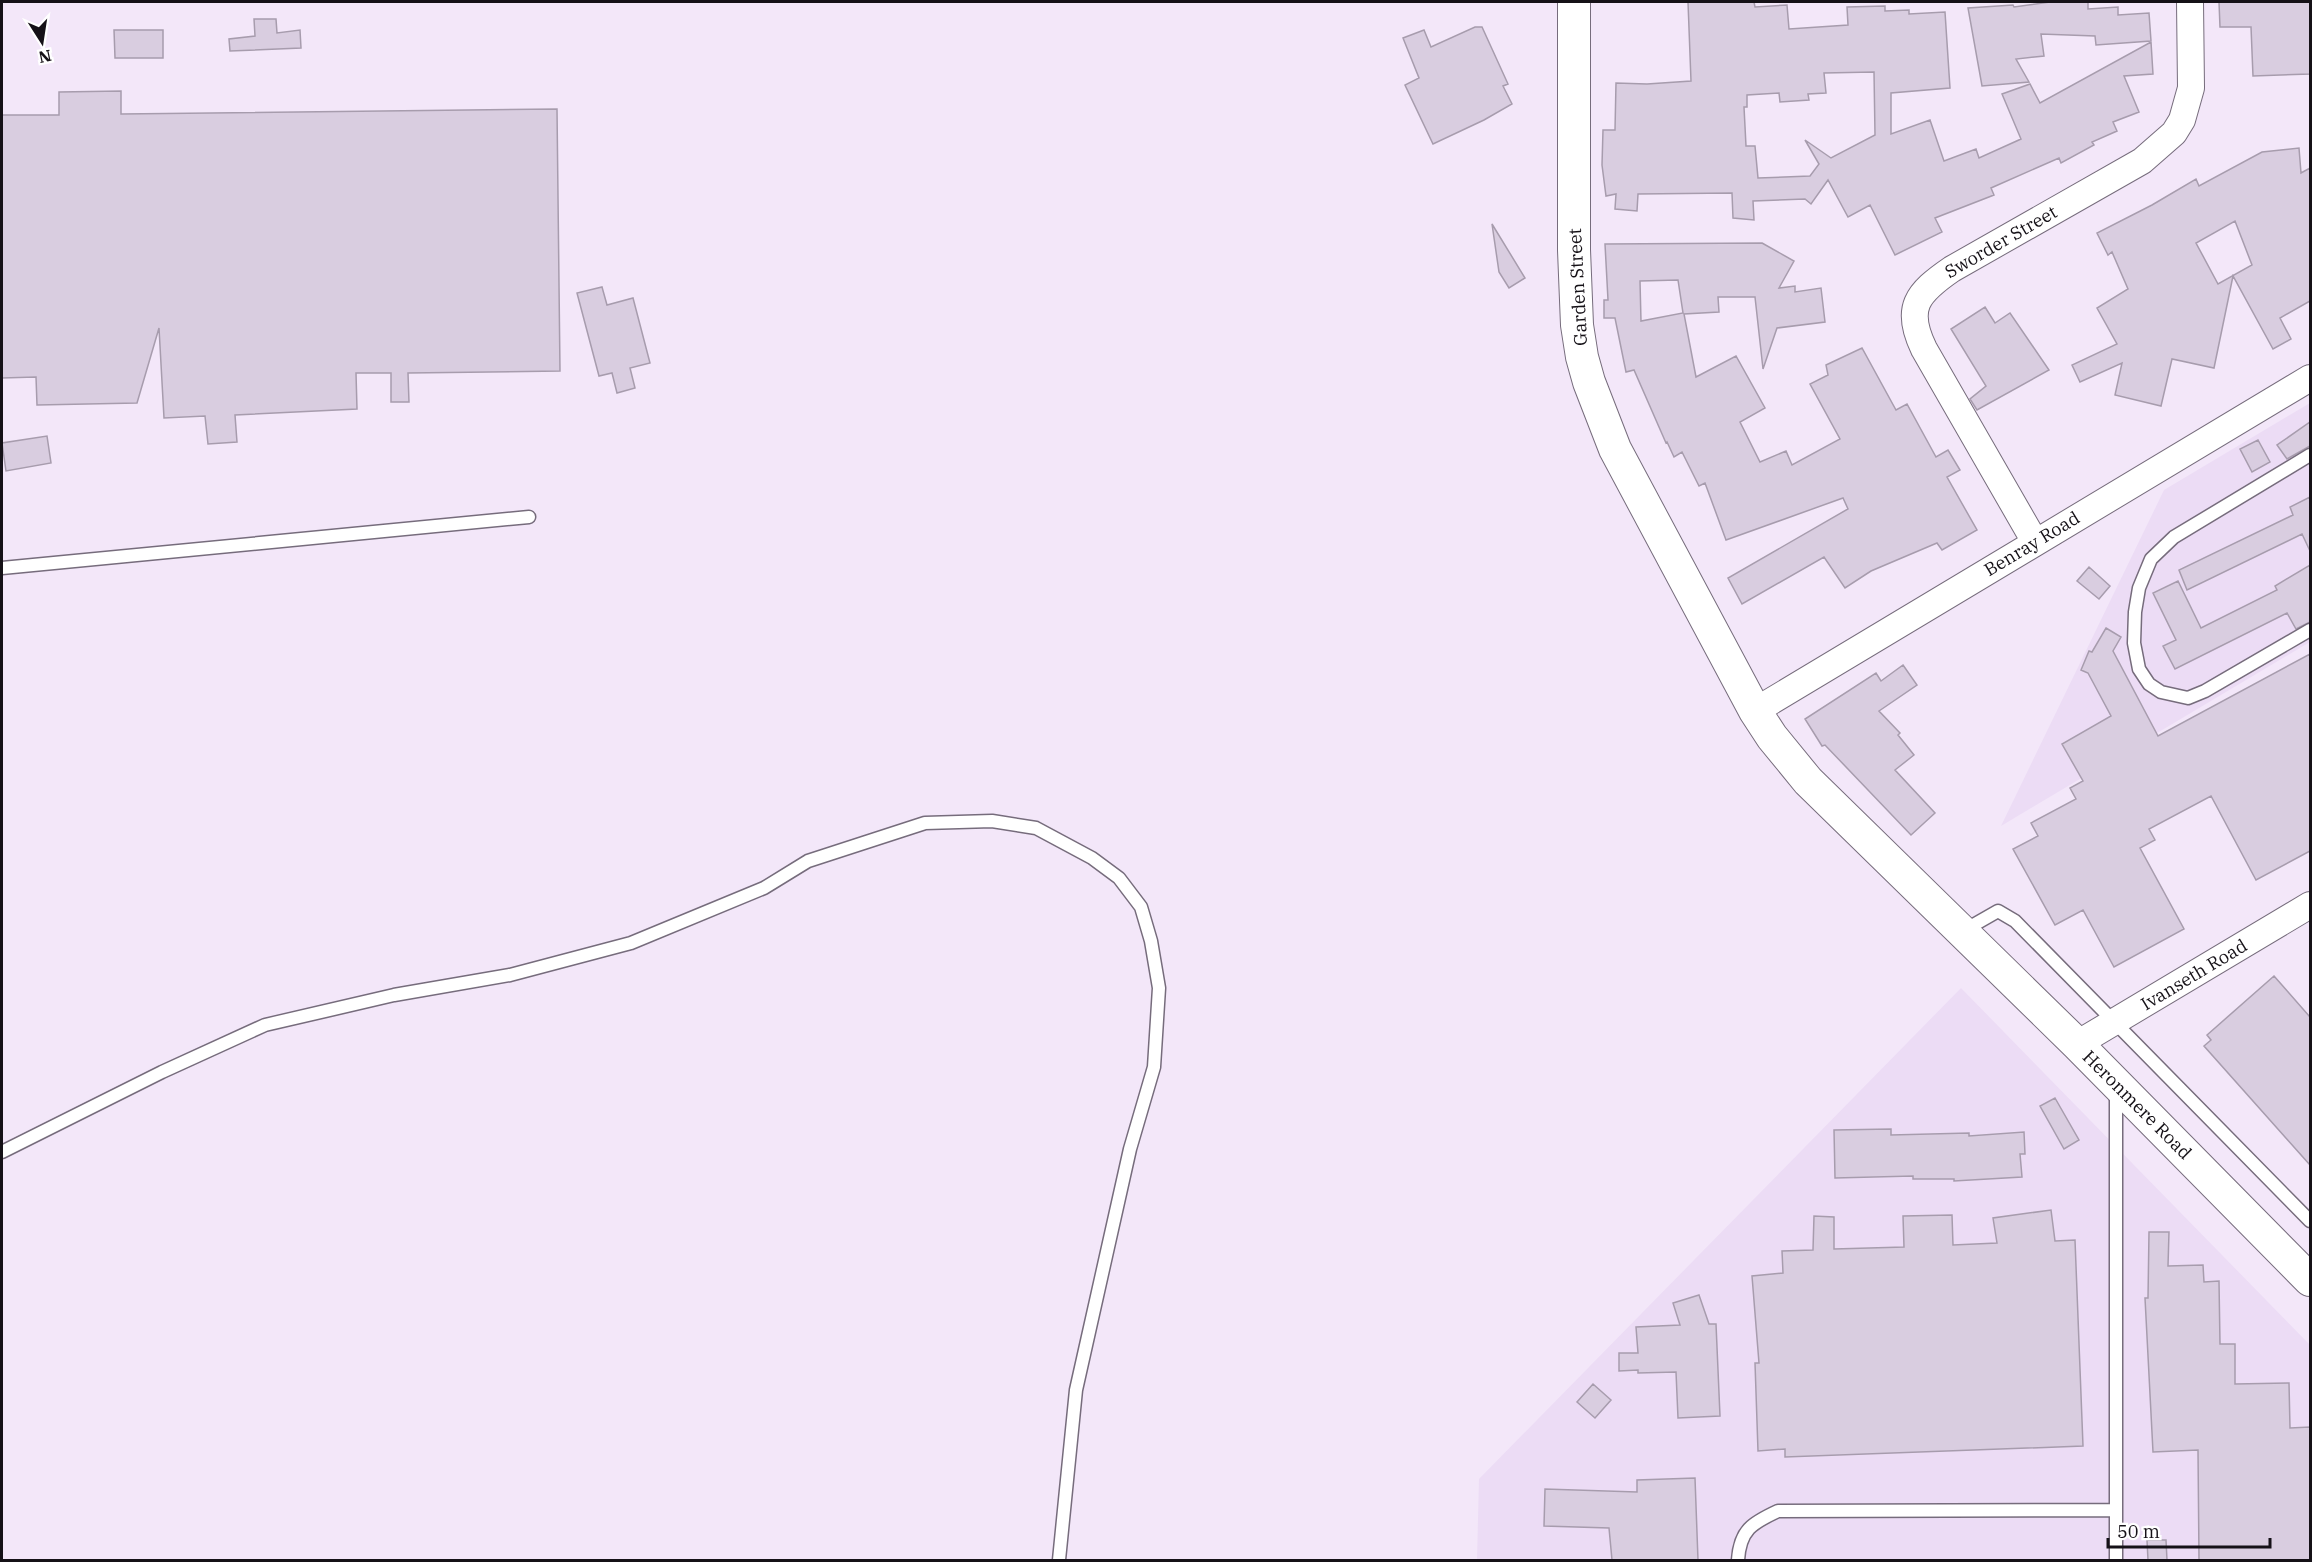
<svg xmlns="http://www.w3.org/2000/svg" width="2312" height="1562" font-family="'IBM Plex Serif',serif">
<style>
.built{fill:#ecdcf5}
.building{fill:#d9cde0;stroke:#a79cad;stroke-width:1.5;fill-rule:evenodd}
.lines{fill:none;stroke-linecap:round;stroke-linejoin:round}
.service-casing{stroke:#766c7c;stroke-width:15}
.minor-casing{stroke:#766c7c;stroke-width:28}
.tertiary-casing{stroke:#766c7c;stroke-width:34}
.service{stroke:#fff;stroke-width:12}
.minor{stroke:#fff;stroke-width:26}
.tertiary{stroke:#fff;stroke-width:32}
.labels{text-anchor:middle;stroke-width:6;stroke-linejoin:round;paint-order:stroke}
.street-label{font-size:18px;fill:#151117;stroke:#fff}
</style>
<rect width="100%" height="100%" fill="#f3e7f9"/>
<path class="built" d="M2310,403V642L2001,826L2164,490Z
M1961,988L2310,1345V1560H1477L1479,1479Z"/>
<path class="building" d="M1688,2H1754L1755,7L1787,5L1789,29L1848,25L1847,7L1885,6V11L1909,10V14L1945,12L1950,88L1891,93V134L1930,120L1944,161L1976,149L1979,158L2021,139L2002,94L2030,84L2040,103L2151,42L2153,74L2124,76L2139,112L2113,122L2117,131L2092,142L2094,145L2061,163L2059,158L1991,188L1994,195L1935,218L1942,232L1895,255L1870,205L1848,217L1828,180L1811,204L1805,199L1753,201L1754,220L1733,218L1732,193L1638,194L1637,211L1615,209L1616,194L1606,196L1602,165L1603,130H1615L1616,83L1647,84L1691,81ZM1874,72L1875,135L1831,158L1805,140L1819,164L1810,176L1758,178L1755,146H1746L1744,107H1747V95L1779,93L1780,102L1809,100L1808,94L1826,93L1824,73Z
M2050,2H2088V9L2118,7V15L2149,13L2151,41L2096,45L2095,36L2041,34L2044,56L2016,59L2029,82L1982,86L1968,8L2013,5L2014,7Z
M2219,2H2310V74L2253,76L2251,27H2220Z
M254,19H276L277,33L300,30L301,48L230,51L229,39L255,36Z
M1475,27H1482L1508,84L1503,86L1512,104L1484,120L1433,144L1405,85L1419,78L1403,38L1424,30L1431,47Z
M114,30H163V58H115Z
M121,91V114L557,109L560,371L408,373L409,402H391V373H356L357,409L235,415L237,442L208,444L205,416L164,418L159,328L137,403L37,405L36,377L2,378V115H59V92Z
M2299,148L2301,173L2310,168V301L2280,318L2291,339L2273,349L2233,276L2214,368L2172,359L2161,406L2115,395L2122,363L2080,382L2072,365L2117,344L2097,308L2128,289L2112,252L2108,255L2097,233L2152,205L2196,179L2199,186L2262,152ZM2235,221L2252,265L2218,284L2196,243Z
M1492,224L1525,278L1509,288L1499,272Z
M1762,243L1794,261L1779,288L1795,286V292L1821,288L1825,322L1777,328L1763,369L1755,297H1718L1719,312L1684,314L1696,377L1736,356L1765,408L1740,422L1760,462L1786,451L1792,465L1840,439L1810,384L1828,375L1826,365L1862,348L1896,410L1907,404L1936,457L1948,450L1960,470L1947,477L1977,530L1942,550L1937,543L1871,571L1845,588L1824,557L1742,604L1728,578L1848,509L1843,498L1726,540L1705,483L1699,486L1682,452L1674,457L1667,442L1666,443L1634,370L1626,372L1615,318H1604V300H1608L1605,244ZM1678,280L1683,313L1641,321L1640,281Z
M602,287L607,305L633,298L650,363L630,368L635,388L617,393L612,373L599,376L577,293Z
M1985,307L1995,323L2010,313L2049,370L1977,410L1970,399L1986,386L1951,329Z
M2310,422V446L2287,459L2277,445Z
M47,436L51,463L6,471L2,443Z
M2258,440L2270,462L2252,472L2240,449Z
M2310,497V551L2302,534L2187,590L2179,570L2293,515L2290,507Z
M2310,565V622L2296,629L2287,613L2175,669L2163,646L2176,640L2153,593L2178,581L2201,628L2277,590L2275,586Z
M2089,567L2110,586L2099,599L2077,581Z
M2106,628L2121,637L2113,651L2158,736L2310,654V851L2256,880L2211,796L2149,829L2155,840L2140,848L2184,929L2114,967L2083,910L2055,925L2013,849L2038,836L2031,823L2076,799L2070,788L2083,781L2062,744L2111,716L2088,673L2081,670L2089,651L2092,652Z
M1903,665L1917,685L1879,711L1900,733L1898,735L1914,755L1895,770L1935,813L1911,835L1825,745L1822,746L1805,719L1876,673L1881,681Z
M2274,976L2310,1017V1165L2204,1046L2211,1040L2207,1035Z
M2055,1098L2079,1140L2064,1149L2040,1106Z
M1891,1129V1135L1969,1133V1136L2024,1132L2025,1154H2020L2022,1177L1954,1181V1179H1913V1176L1835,1178L1834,1130Z
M2051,1210L2055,1241L2075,1240L2083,1446L1785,1457V1449L1758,1451L1755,1363H1759L1752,1276L1783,1273L1782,1251L1813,1250L1814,1216L1834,1217V1249L1904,1247L1903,1216L1952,1215L1953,1245L1997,1243L1993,1218Z
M2149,1232H2169L2168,1266L2203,1265L2204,1282L2219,1281L2220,1344H2235V1384L2289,1383L2290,1428L2310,1427V1560H2199L2198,1450L2153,1452L2145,1298H2148Z
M1699,1295L1709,1324H1716L1720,1416L1678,1418L1676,1372L1638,1373V1370L1619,1371V1353H1638L1636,1327L1680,1325L1673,1303Z
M1593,1384L1611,1400L1595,1418L1577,1402Z
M1695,1478L1698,1560H1612L1609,1528L1544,1526L1545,1489L1637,1492V1480Z
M2147,1540H2166L2167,1560H2148Z"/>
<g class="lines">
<g class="service-casing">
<path id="service" d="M2310,455L2174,537L2151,559L2139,588L2135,612L2134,643L2139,669L2149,684L2161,692L2188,698L2205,691L2310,630
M2,568L529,517
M1963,931L1998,911L2015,921L2310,1221
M2116,1090V1560
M2,1152L162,1072L265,1025L394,995L510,975L631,943L764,888L808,861L925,823L992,821L1036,828L1092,858L1119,878L1141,907L1151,941L1159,988L1154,1067L1130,1149L1076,1390L1059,1560
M1738,1560C1740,1530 1752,1523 1778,1511L2115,1510"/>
</g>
<g class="minor-casing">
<path id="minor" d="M2035,542L1924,349C1904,308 1917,293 1952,269L2142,161L2174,133L2182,120L2191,88L2190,2
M1755,711L2310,378
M2077,1044L2310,905"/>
</g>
<g class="tertiary-casing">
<path id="tertiary" d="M1574,2V250L1577,325L1582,357L1589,382L1615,449L1755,711L1772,737L1808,781L2077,1044L2310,1280"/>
</g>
<use href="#service" class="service"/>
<use href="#minor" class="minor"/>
<use href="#tertiary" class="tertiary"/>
</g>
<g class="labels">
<g class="street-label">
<text transform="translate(2001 242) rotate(-30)" y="6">Sworder Street</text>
<text transform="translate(1578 287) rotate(-93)" y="6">Garden Street</text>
<text transform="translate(2032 544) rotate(-31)" y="6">Benray Road</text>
<text transform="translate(2194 975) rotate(-31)" y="6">Ivanseth Road</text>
<text transform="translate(2137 1105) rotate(45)" y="6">Heronmere Road</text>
</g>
</g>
<rect width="2312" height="1562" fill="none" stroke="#151117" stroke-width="6"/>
<g transform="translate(42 42) rotate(168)" stroke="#ffffff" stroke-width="4.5" paint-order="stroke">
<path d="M0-4.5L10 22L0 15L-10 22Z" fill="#151117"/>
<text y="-9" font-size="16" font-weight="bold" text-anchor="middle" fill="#151117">N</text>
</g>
<path d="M2108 1538v9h162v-9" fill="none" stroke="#151117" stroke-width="3"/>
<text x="2117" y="1538" font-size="18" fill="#151117" stroke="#ffffff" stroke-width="4.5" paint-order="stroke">50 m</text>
</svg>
